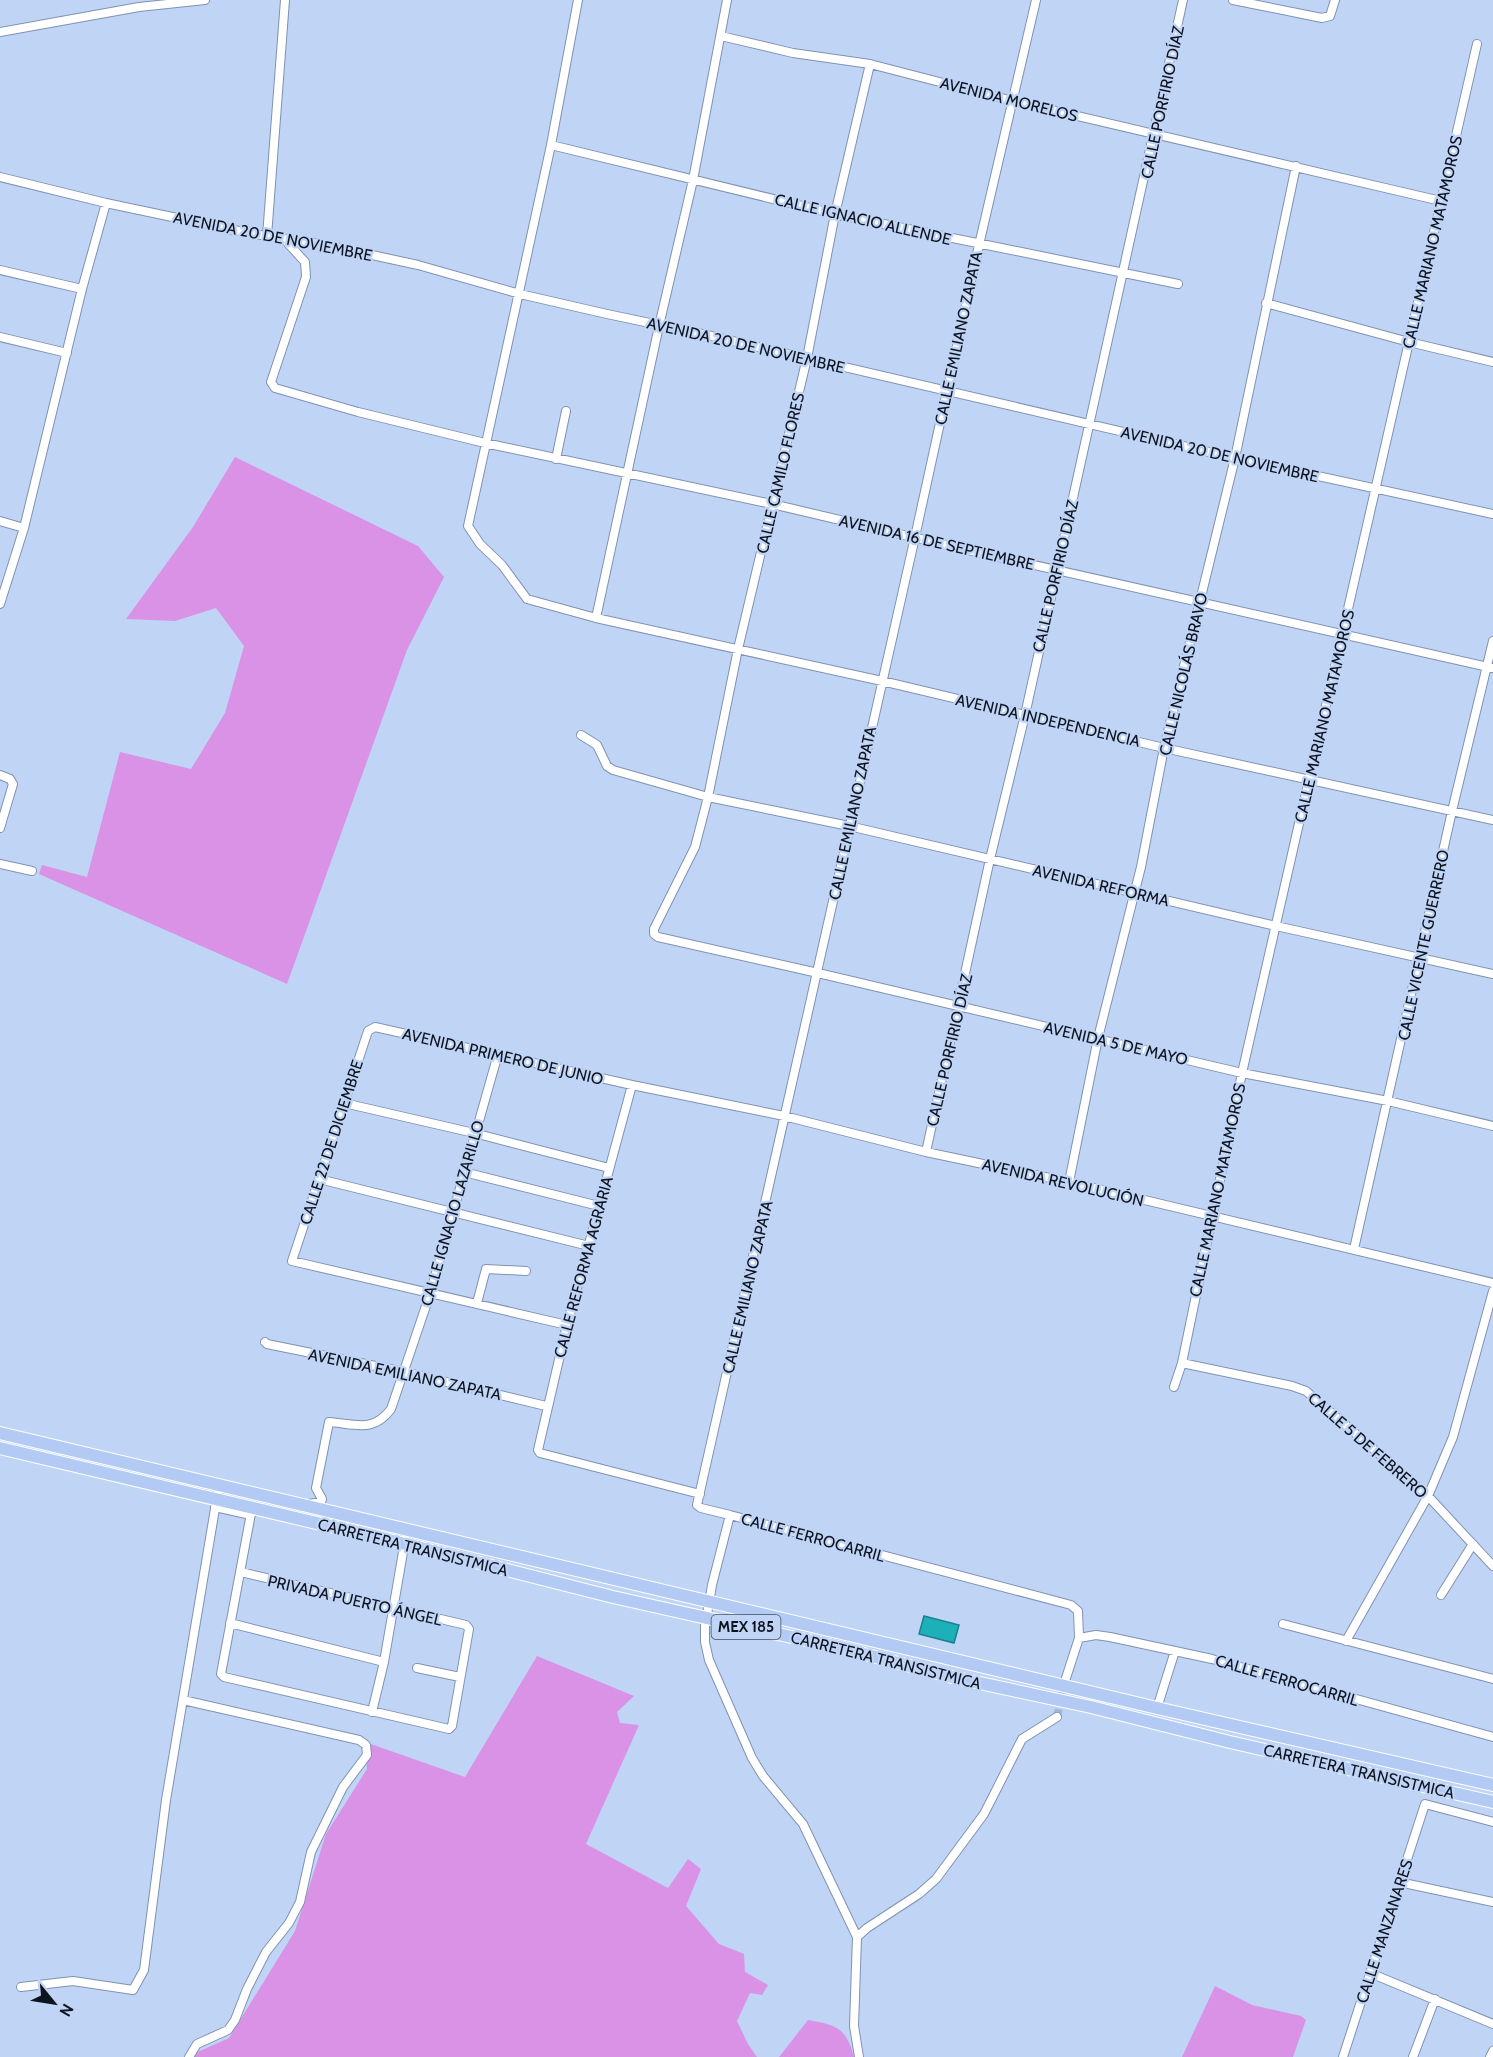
<svg xmlns="http://www.w3.org/2000/svg" width="1493" height="2057" font-family="Cabin,sans-serif">
<style>
.green{fill:#da92e6}
.water{fill:#1eb0b9;stroke:#19818b;stroke-width:1.5}
.lines{fill:none;stroke-linecap:round;stroke-linejoin:round}
.minor-tunnel{stroke:#a5b7d6;stroke-width:8;stroke-dasharray:8 4;stroke-linecap:butt}
.minor-casing{stroke:#8092b2;stroke-width:10}
.primary-casing{stroke:#fff;stroke-width:14}
.minor{stroke:#fff;stroke-width:8}
.primary{stroke:#b2caf4;stroke-width:12}
.labels{text-anchor:middle;stroke-width:4.5;stroke-linejoin:round;paint-order:stroke}
.shield{fill:#c0d4f6;stroke:#434e60;stroke-width:1.5}
.shield-label{font-size:15px;font-weight:bold;fill:#0d141f}
.street-label{font-size:16px;fill:#0d141f;stroke:#c0d4f6}
</style>
<rect width="100%" height="100%" fill="#c0d4f6"/>
<path class="green" d="M235,457L418,546L444,577L407,650L287,984L39,874L42,865L87,877L120,752L191,769L225,713L244,646L216,608L175,621L126,619L193,527Z
M537,1656L634,1696L617,1712L620,1723L639,1725L586,1844L668,1888L688,1859L701,1869L686,1906L719,1944L744,1954L745,1972L768,1985L762,1995L750,1993L737,2021L748,2044L757,2057H192L193,2054L229,2038L295,1931L326,1834L367,1769L365,1742L465,1777Z
M1215,1986L1252,2005L1301,2016L1306,2020L1293,2057H1182Z
M808,2020C836,2025 846,2027 854,2057H779Z"/>
<path class="water" d="M924,1616L959,1625L954,1643L919,1634Z"/>
<g class="lines">
<path class="minor-tunnel" d="M1057,1717L1065,1682"/>
<g class="minor-casing">
<path id="minor" d="M578,0L551,145L468,526L480,544L502,565L527,599L596,618L882,681L1164,748L1493,820
M1233,0L1322,18L1330,16L1335,0
M0,32L139,7L205,0
M721,36L793,53L870,64L1013,101L1441,201
M870,64L835,214L807,358L738,649L708,797L695,847L654,929V934L658,937L818,973L1242,1073L1388,1101L1493,1126
M551,145L835,214L1178,284
M0,177L106,203L248,233L326,245L418,265L520,294L607,314L707,335L1235,458L1493,514
M267,236L285,0
M284,239L305,262L306,277L271,382L275,388L358,412L485,443L772,504L976,552L1493,668
M0,270L82,289
M1266,303L1409,342L1493,362
M0,337L67,353
M556,459L566,411
M0,521L24,528
M0,604L24,528L82,289L106,203
M596,618L659,326L693,180L727,0
M581,735L597,745L607,766L613,770L708,797L849,826L1276,926L1493,974
M0,775L10,779L13,784L0,828
M0,864L32,871
M632,1085L567,1325L538,1450L540,1453L700,1494
M344,1103L474,1133L609,1168
M926,1152L990,859L1025,715L1183,0
M464,1172L599,1206
M319,1179L589,1246
M1069,1182L1098,1038L1141,867L1164,748L1235,458L1296,166
M1354,1249L1452,811L1493,641
M477,1303L486,1269L526,1271
M567,1325L292,1261L368,1031L375,1027L632,1085L784,1116L926,1152L1069,1182L1493,1283
M265,1342L267,1344L405,1372L546,1406
M1182,1363L1292,1386L1306,1391L1428,1496L1493,1566
M1174,1387L1182,1363L1242,1073L1477,44
M309,1504L321,1502L322,1499L316,1488L329,1422C356,1424 373,1433 391,1409L430,1294L498,1054
M215,1507L251,1515
M730,1515L1071,1605L1078,1611L1079,1638L1066,1678
M241,1572L466,1625L469,1629L452,1726L449,1729L224,1677L221,1674L252,1508
M1441,1595L1473,1544
M230,1623L384,1662
M1283,1624L1493,1679
M1079,1638L1096,1635L1110,1637L1212,1659L1493,1737
M1346,1641L1428,1496L1453,1437L1493,1291
M417,1668L460,1677
M183,1700L359,1740L366,1745L367,1755L343,1787L311,1852L300,1902L289,1923L266,1952L247,1989L235,2020L228,2030L197,2044L189,2057
M1157,1708L1175,1651
M372,1712L384,1662L407,1529
M1399,1882L1493,1902
M857,1937L867,1928L919,1894L936,1879L984,1814L1022,1739L1057,1717
M1370,1973L1493,2024
M21,1987L73,1981L133,1990L144,1970L166,1800L219,1485
M859,2057L854,2026L857,1937L803,1824L763,1776L752,1758L709,1660L705,1642V1626L712,1585L730,1515L701,1508L697,1505L915,537L979,245L1036,0
M1343,2057L1425,1804L1493,1822
M1413,2057L1435,1999
M1490,2057L1493,2051"/>
</g>
<g class="primary-casing">
<path id="primary" d="M0,1433L1157,1708L1493,1785
M0,1448L405,1544L613,1597L841,1648L952,1677L1091,1707L1230,1742L1493,1802"/>
</g>
<use href="#minor" class="minor"/>
<use href="#primary" class="primary"/>
</g>
<g class="labels">
<rect class="shield" x="711.5" y="1615" width="69" height="24" rx="4.5"/>
<g class="shield-label">
<text x="746" y="1632">MEX 185</text>
</g>
<g class="street-label">
<text transform="translate(1009 99) rotate(14)" y="6">AVENIDA MORELOS</text>
<text transform="translate(1162 102) rotate(-78)" y="6">CALLE PORFIRIO DÍAZ</text>
<text transform="translate(863 219) rotate(13)" y="6">CALLE IGNACIO ALLENDE</text>
<text transform="translate(273 236) rotate(11)" y="6">AVENIDA 20 DE NOVIEMBRE</text>
<text transform="translate(1432 242) rotate(-77)" y="6">CALLE MARIANO MATAMOROS</text>
<text transform="translate(958 338) rotate(-78)" y="6">CALLE EMILIANO ZAPATA</text>
<text transform="translate(746 345) rotate(13)" y="6">AVENIDA 20 DE NOVIEMBRE</text>
<text transform="translate(1220 454) rotate(13)" y="6">AVENIDA 20 DE NOVIEMBRE</text>
<text transform="translate(780 473) rotate(-77)" y="6">CALLE CAMILO FLORES</text>
<text transform="translate(937 542) rotate(13)" y="6">AVENIDA 16 DE SEPTIEMBRE</text>
<text transform="translate(1055 576) rotate(-77)" y="6">CALLE PORFIRIO DÍAZ</text>
<text transform="translate(1183 674) rotate(-77)" y="6">CALLE NICOLÁS BRAVO</text>
<text transform="translate(1324 716) rotate(-77)" y="6">CALLE MARIANO MATAMOROS</text>
<text transform="translate(1048 720) rotate(13)" y="6">AVENIDA INDEPENDENCIA</text>
<text transform="translate(852 813) rotate(-78)" y="6">CALLE EMILIANO ZAPATA</text>
<text transform="translate(1101 885) rotate(13)" y="6">AVENIDA REFORMA</text>
<text transform="translate(1423 945) rotate(-78)" y="6">CALLE VICENTE GUERRERO</text>
<text transform="translate(1116 1043) rotate(13)" y="6">AVENIDA 5 DE MAYO</text>
<text transform="translate(949 1050) rotate(-77)" y="6">CALLE PORFIRIO DÍAZ</text>
<text transform="translate(503 1056) rotate(13)" y="6">AVENIDA PRIMERO DE JUNIO</text>
<text transform="translate(331 1142) rotate(-72)" y="6">CALLE 22 DE DICIEMBRE</text>
<text transform="translate(1063 1182) rotate(13)" y="6">AVENIDA REVOLUCIÓN</text>
<text transform="translate(1217 1190) rotate(-78)" y="6">CALLE MARIANO MATAMOROS</text>
<text transform="translate(452 1213) rotate(-74)" y="6">CALLE IGNACIO LAZARILLO</text>
<text transform="translate(583 1267) rotate(-75)" y="6">CALLE REFORMA AGRARIA</text>
<text transform="translate(747 1287) rotate(-77)" y="6">CALLE EMILIANO ZAPATA</text>
<text transform="translate(405 1374) rotate(12)" y="6">AVENIDA EMILIANO ZAPATA</text>
<text transform="translate(1368 1445) rotate(41)" y="6">CALLE 5 DE FEBRERO</text>
<text transform="translate(813 1537) rotate(15)" y="6">CALLE FERROCARRIL</text>
<text transform="translate(413 1547) rotate(14)" y="6">CARRETERA TRANSISTMICA</text>
<text transform="translate(355 1600) rotate(13)" y="6">PRIVADA PUERTO ÁNGEL</text>
<text transform="translate(886 1660) rotate(14)" y="6">CARRETERA TRANSISTMICA</text>
<text transform="translate(1287 1680) rotate(16)" y="6">CALLE FERROCARRIL</text>
<text transform="translate(1359 1771) rotate(13)" y="6">CARRETERA TRANSISTMICA</text>
<text transform="translate(1384 1931) rotate(-72)" y="6">CALLE MANZANARES</text>
</g>
</g>
<g transform="translate(54 2003) rotate(120)" stroke="#c0d4f6" stroke-width="4.5" paint-order="stroke">
<path d="M0-4.5L10 22L0 15L-10 22Z" fill="#0d141f"/>
<text y="-9" font-size="16" font-weight="bold" text-anchor="middle" fill="#0d141f">N</text>
</g>
</svg>
